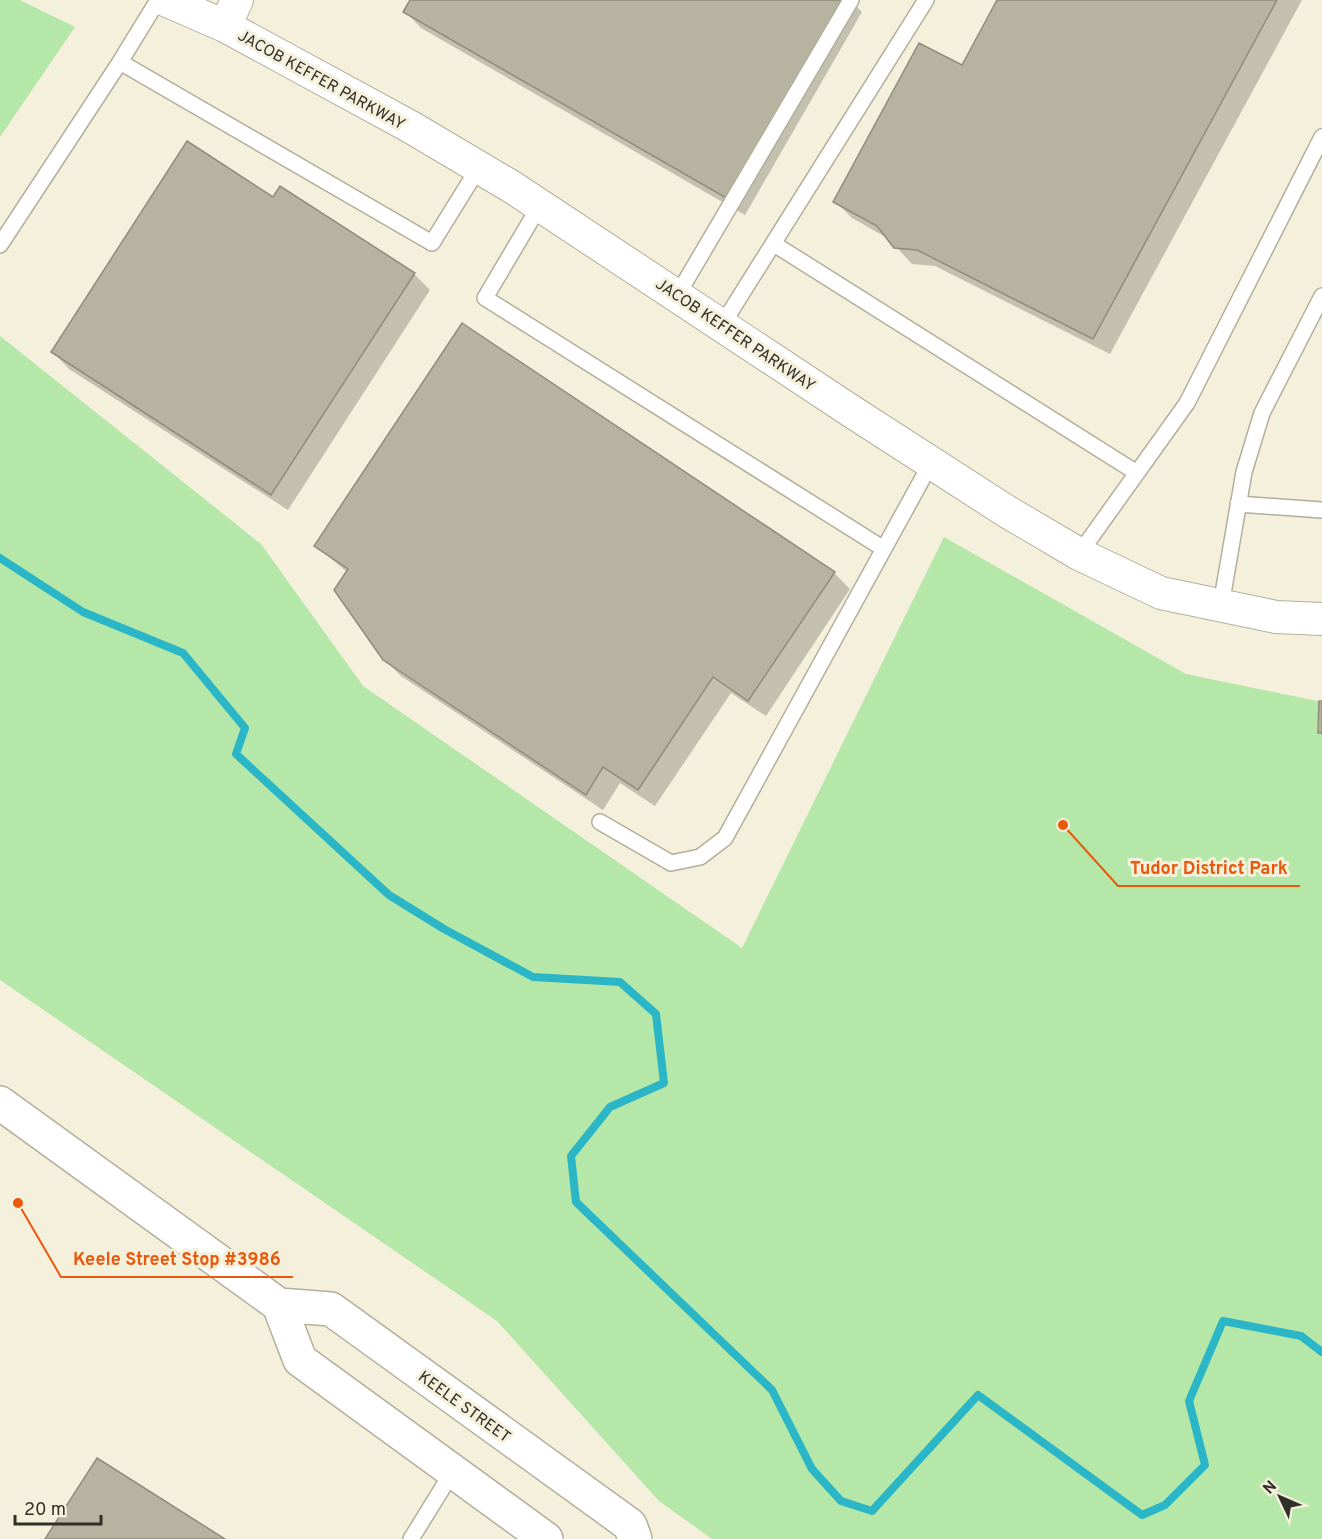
<svg xmlns="http://www.w3.org/2000/svg" width="1322" height="1539" font-family="Overpass,sans-serif">
<style>
.green{fill:#b4e7a8}
.shadow{fill:#0003}
.lines{fill:none;stroke-linecap:round;stroke-linejoin:round}
.stream{stroke:#2ab6c6;stroke-width:8}
.building{fill:#b7b3a1;stroke:#908c7a;stroke-width:1.5}
.service-casing{stroke:#b3af9c;stroke-width:18}
.minor-casing{stroke:#b3af9c;stroke-width:34}
.secondary-casing{stroke:#b3af9c;stroke-width:36}
.service{stroke:#fff;stroke-width:15}
.minor{stroke:#fff;stroke-width:32}
.secondary{stroke:#fff;stroke-width:33}
.labels{text-anchor:middle;stroke-width:6;stroke-linejoin:round;paint-order:stroke}
.street-label{font-size:16px;fill:#313028;stroke:#f4f0dc}
.leader{fill:none;stroke:#e8590c;stroke-width:2}
.callout-dot{fill:#e8590c;stroke:#f4f0dc;stroke-width:2}
.callout-label{font-size:18px;text-anchor:middle;font-weight:bold;fill:#e8590c;stroke:#f4f0dc;stroke-width:6;stroke-linejoin:round;paint-order:stroke}
</style>
<rect width="100%" height="100%" fill="#f4f0dc"/>
<path class="green" d="M0,0H20L75,27L0,137Z
M0,336L261,544L363,686L742,948L944,537L1186,674L1322,702V1539H712L659,1501L497,1321L0,980Z"/>
<path class="shadow" d="M411,0H850L862,12L745,215L421,28L405,11Z
M999,0H1302L1110,354L935,266L912,264L889,239L852,218L835,201L962,67Z
M273,199L414,274L430,290L288,510L69,369L53,352Z
M316,546L834,573L850,589L766,716L731,693L655,806L620,783L603,810L401,676L384,659L347,572Z"/>
<g class="lines">
<path class="stream" d="M0,558L83,612L183,653L245,728L236,754L389,895L444,929L533,977L620,982L656,1014L664,1083L610,1107L571,1156L576,1202L772,1390L812,1469L841,1501L872,1511L978,1395L1142,1515L1165,1505L1205,1465L1189,1401L1223,1321L1301,1336L1322,1352"/>
</g>
<path class="building" d="M410,0H843L728,199L403,12Z
M997,0H1277L1093,339L917,250L894,248L877,226L833,202L919,43L962,65Z
M187,141L273,197L280,186L415,273L271,495L51,352Z
M462,323L835,572L748,701L713,677L638,790L603,767L586,795L383,660L334,590L348,569L314,546Z
M1319,701H1322V733H1318Z
M97,1458L225,1539H45Z"/>
<g class="lines">
<g class="service-casing">
<path id="service" d="M158,0L120,62L432,243L479,167
M540,205L485,298L884,549
M774,244L1137,473
M0,245L120,62
M678,294L851,0
M722,325L926,0
M1238,504L1322,510
M1079,554L1187,403L1322,137
M1221,605L1244,472L1262,413L1322,296
M600,822L671,863L700,857L725,838L931,463
M411,1539L453,1471"/>
</g>
<g class="minor-casing">
<path id="minor" d="M165,0L225,26L409,126L512,187L851,411L1006,511L1079,554L1161,593L1276,617L1322,619
M225,26L237,0"/>
</g>
<g class="secondary-casing">
<path id="secondary" d="M0,1103L279,1305L331,1309L630,1525L635,1539
M279,1305L300,1360L546,1539"/>
</g>
<use href="#service" class="service"/>
<use href="#minor" class="minor"/>
<use href="#secondary" class="secondary"/>
</g>
<g class="labels">
<g class="street-label">
<text transform="translate(322 79) rotate(29)" y="6">JACOB KEFFER PARKWAY</text>
<text transform="translate(736 334) rotate(34)" y="6">JACOB KEFFER PARKWAY</text>
<text transform="translate(465 1406) rotate(36)" y="6">KEELE STREET</text>
</g>
</g>
<path class="leader" d="M1063 825L1118 886H1300M18 1203L61 1277H293"/>
<g class="callout-dot">
<circle cx="1063" cy="825" r="6"/>
<circle cx="18" cy="1203" r="6"/>
</g>
<g class="callout-label">
<text x="1209" y="874">Tudor District Park</text>
<text x="177" y="1265">Keele Street Stop #3986</text>
</g>
<g transform="translate(1280 1497) rotate(314)" stroke="#f4f0dc" stroke-width="4.5" paint-order="stroke">
<path d="M0-4.5L10 22L0 15L-10 22Z" fill="#313028"/>
<text y="-9" font-size="16" font-weight="bold" text-anchor="middle" fill="#313028">N</text>
</g>
<path d="M15 1515v9h86v-9" fill="none" stroke="#313028" stroke-width="3"/>
<text x="24" y="1515" font-size="18" fill="#313028" stroke="#f4f0dc" stroke-width="4.5" paint-order="stroke">20 m</text>
</svg>
